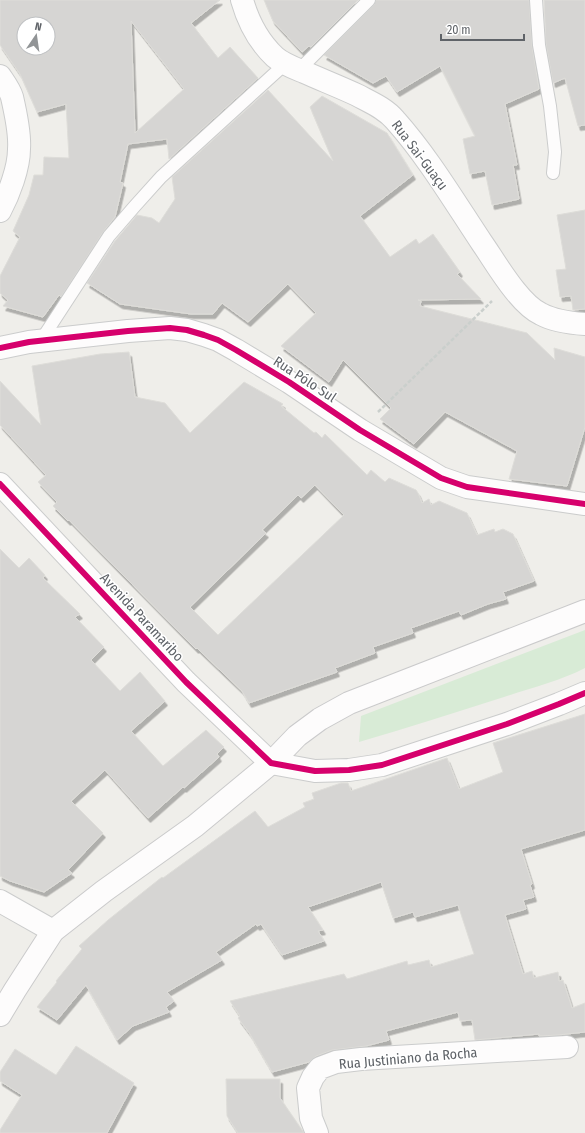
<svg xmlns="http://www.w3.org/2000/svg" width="585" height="1133" font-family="'Fira Sans Condensed',sans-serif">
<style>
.green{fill:#d8ebd6}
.building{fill:#d6d5d3;stroke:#deddd9;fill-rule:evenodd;filter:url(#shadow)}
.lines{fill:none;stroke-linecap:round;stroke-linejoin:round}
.service-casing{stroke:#cbcccc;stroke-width:14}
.minor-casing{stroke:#cbcccc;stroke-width:24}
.secondary-casing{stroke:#cacacb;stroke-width:24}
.path{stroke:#cacfcc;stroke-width:2.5;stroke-dasharray:4 2;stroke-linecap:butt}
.service{stroke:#fdfcfc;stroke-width:12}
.minor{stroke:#fdfcfc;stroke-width:22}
.secondary{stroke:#fdfcfc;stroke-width:22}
.cycleway-casing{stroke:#fff;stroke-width:8}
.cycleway{stroke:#d6006c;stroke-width:6}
.labels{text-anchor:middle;stroke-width:3;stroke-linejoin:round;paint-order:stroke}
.street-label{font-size:14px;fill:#5f6368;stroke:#fff}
</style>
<defs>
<filter id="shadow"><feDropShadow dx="2.5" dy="4.5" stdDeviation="0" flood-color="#0004"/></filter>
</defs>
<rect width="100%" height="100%" fill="#efeeea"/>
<path class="green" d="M585,630V668C560,681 531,688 504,697C456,712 407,728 359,742L361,716Z"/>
<path class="building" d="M0,0H220L191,23L218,58L230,47L258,78L169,159L167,139L128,144L120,182L123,183L115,217L103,232L61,297L59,295L43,317L3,306L8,300L0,293V276L20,237L13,231L29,195L34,175H43L44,157L69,158L66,104L37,112L20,74L0,45ZM131,21L184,89L135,133ZM24,24H48V48H24Z
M264,0H358L311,47L309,46L302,52L273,21Z
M376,0H529L532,46L539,89L505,104L517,165H513L519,199L492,205L485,171L470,174L463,139L475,136L440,66L397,92L386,76L373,83L324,55L374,5Z
M544,0H585V125L578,126L565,78L553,83L546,44Z
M268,90L333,161L310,107L322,96L387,133L413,175L360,216L390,257L416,239L419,244L433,234L460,272L457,274L481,299L418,300L421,301L420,306L527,333L555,360L554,348L585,357V427L567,486L509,479L517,451L445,412L414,444L380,419L391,408L343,360L329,382L281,346L316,313L288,284L248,322L222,303L213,314H191L120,304L87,283L115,241L137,215L152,218L159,223L175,199L172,177Z
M585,210V309L573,310L571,296L560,297L556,270L566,269L557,215Z
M129,352L135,397L165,403L190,433L244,382L283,404L281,406L314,433L316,432L322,438L325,434L367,475L371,470L385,482L389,478L416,490L418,493L422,503L429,499L431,505L439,501L467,513L477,535L494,529L495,532L503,529L513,534L534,581L503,592L506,599L488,604L461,615L459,611L411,628L413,633L373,647L375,653L335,668L337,672L249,703L242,691L197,648L196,649L69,520L68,521L53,506L57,502L38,482L46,475L0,425V381L41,425L32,366L100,354ZM315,485L344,515L218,635L190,607L266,533L262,530L298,495L301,498Z
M0,549L19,568L29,558L45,575L43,578L80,614L75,617L104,647L91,660L120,691L140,672L165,701L131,731L163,766L206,730L224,747L217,754L219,757L184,788L183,787L148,818L105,770L71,801L103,833L68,870L72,873L44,892L10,881L0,876Z
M585,714V830L521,849L532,884L530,885L534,897L523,900L526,909L505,915L523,974L532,971L534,978L558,972L559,981L563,980L572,1008L585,1003V1032L558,1035L539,1036V1034L475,1040L472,1020L460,1021L458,1012L386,1031L389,1040L366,1046L332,1050L316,1056L309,1062L272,1072L250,1034L238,1018L240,1016L230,1001L344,974L347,979L407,961L408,965L429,960L431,967L474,954L458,905L415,917L413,912L393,918L381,882L308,907L323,930L318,931L324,941L282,955L261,924L257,926L256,924L216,952L222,960L167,992L174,1001L166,1007L169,1012L133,1026L117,1040L86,985L57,1020L37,1007L57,982L56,981L82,949L79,946L108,920L162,877L163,878L255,811L268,827L305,807L303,803L314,799L312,793L341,783H348L351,791L447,758L459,789L503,772L493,743Z
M76,1046L134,1083L107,1133H0V1130L22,1095L0,1081V1072L15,1049L56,1075Z
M226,1079H280V1098L304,1133H238L227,1116Z"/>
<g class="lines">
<g class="service-casing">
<path id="service" d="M536,0L539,45L550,106L555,152L553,173
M299,70L369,0
M40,342L109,236L134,207L161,177L285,64"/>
</g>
<g class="minor-casing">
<path id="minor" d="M242,0C248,21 259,42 275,57C283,64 294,68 304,72C322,80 340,87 357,95C370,102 385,108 395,120C428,157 454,201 482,243C496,263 519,304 541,314C554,321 570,323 585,324
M0,76C4,82 10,90 12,97C15,110 20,136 19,149C19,168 9,194 0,211
M0,348L29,342L128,331L170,328L187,330L204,335L218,340L236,350L289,382L360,430L441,478L467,487L585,504
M0,484L186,682L271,763L315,771L349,770L382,765L507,724L559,704L585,693
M0,901L53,931
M317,1133L311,1118L308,1088L313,1077L320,1068L336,1062L361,1059L567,1047"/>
</g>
<g class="secondary-casing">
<path id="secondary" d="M0,1015L15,990L53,931L104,891L195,826L271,763L297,736L320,719L349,703L585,611"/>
</g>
<path class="path" d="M378,412L492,301"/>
<use href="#service" class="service"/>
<use href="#minor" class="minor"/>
<use href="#secondary" class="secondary"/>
<g class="cycleway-casing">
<path id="cycleway" d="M0,348L29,342L128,331L170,328L187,330L204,335L218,340L236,350L289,382L360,430L441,478L467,487L585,504
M0,484L186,682L271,763L315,771L349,770L382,765L507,724L559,704L585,693"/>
</g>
<use href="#cycleway" class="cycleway"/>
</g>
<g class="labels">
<g class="street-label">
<text transform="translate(420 155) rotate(53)" y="5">Rua Sai-Guaçu</text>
<text transform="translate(305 379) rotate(33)" y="5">Rua Pólo Sul</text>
<text transform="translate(142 617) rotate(47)" y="5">Avenida Paramaribo</text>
<text transform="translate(408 1058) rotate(-5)" y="5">Rua Justiniano da Rocha</text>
</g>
</g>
<g transform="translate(36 36) rotate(13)"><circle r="19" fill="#ffffff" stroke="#bfc1c3"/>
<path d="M0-3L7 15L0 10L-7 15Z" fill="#919496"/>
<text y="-6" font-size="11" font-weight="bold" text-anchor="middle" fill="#5f6368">N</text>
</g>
<path d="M441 34v6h83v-6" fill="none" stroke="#5f6368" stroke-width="2"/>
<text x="447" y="34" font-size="12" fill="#5f6368" stroke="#ffffff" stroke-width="3" paint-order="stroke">20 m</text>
</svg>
